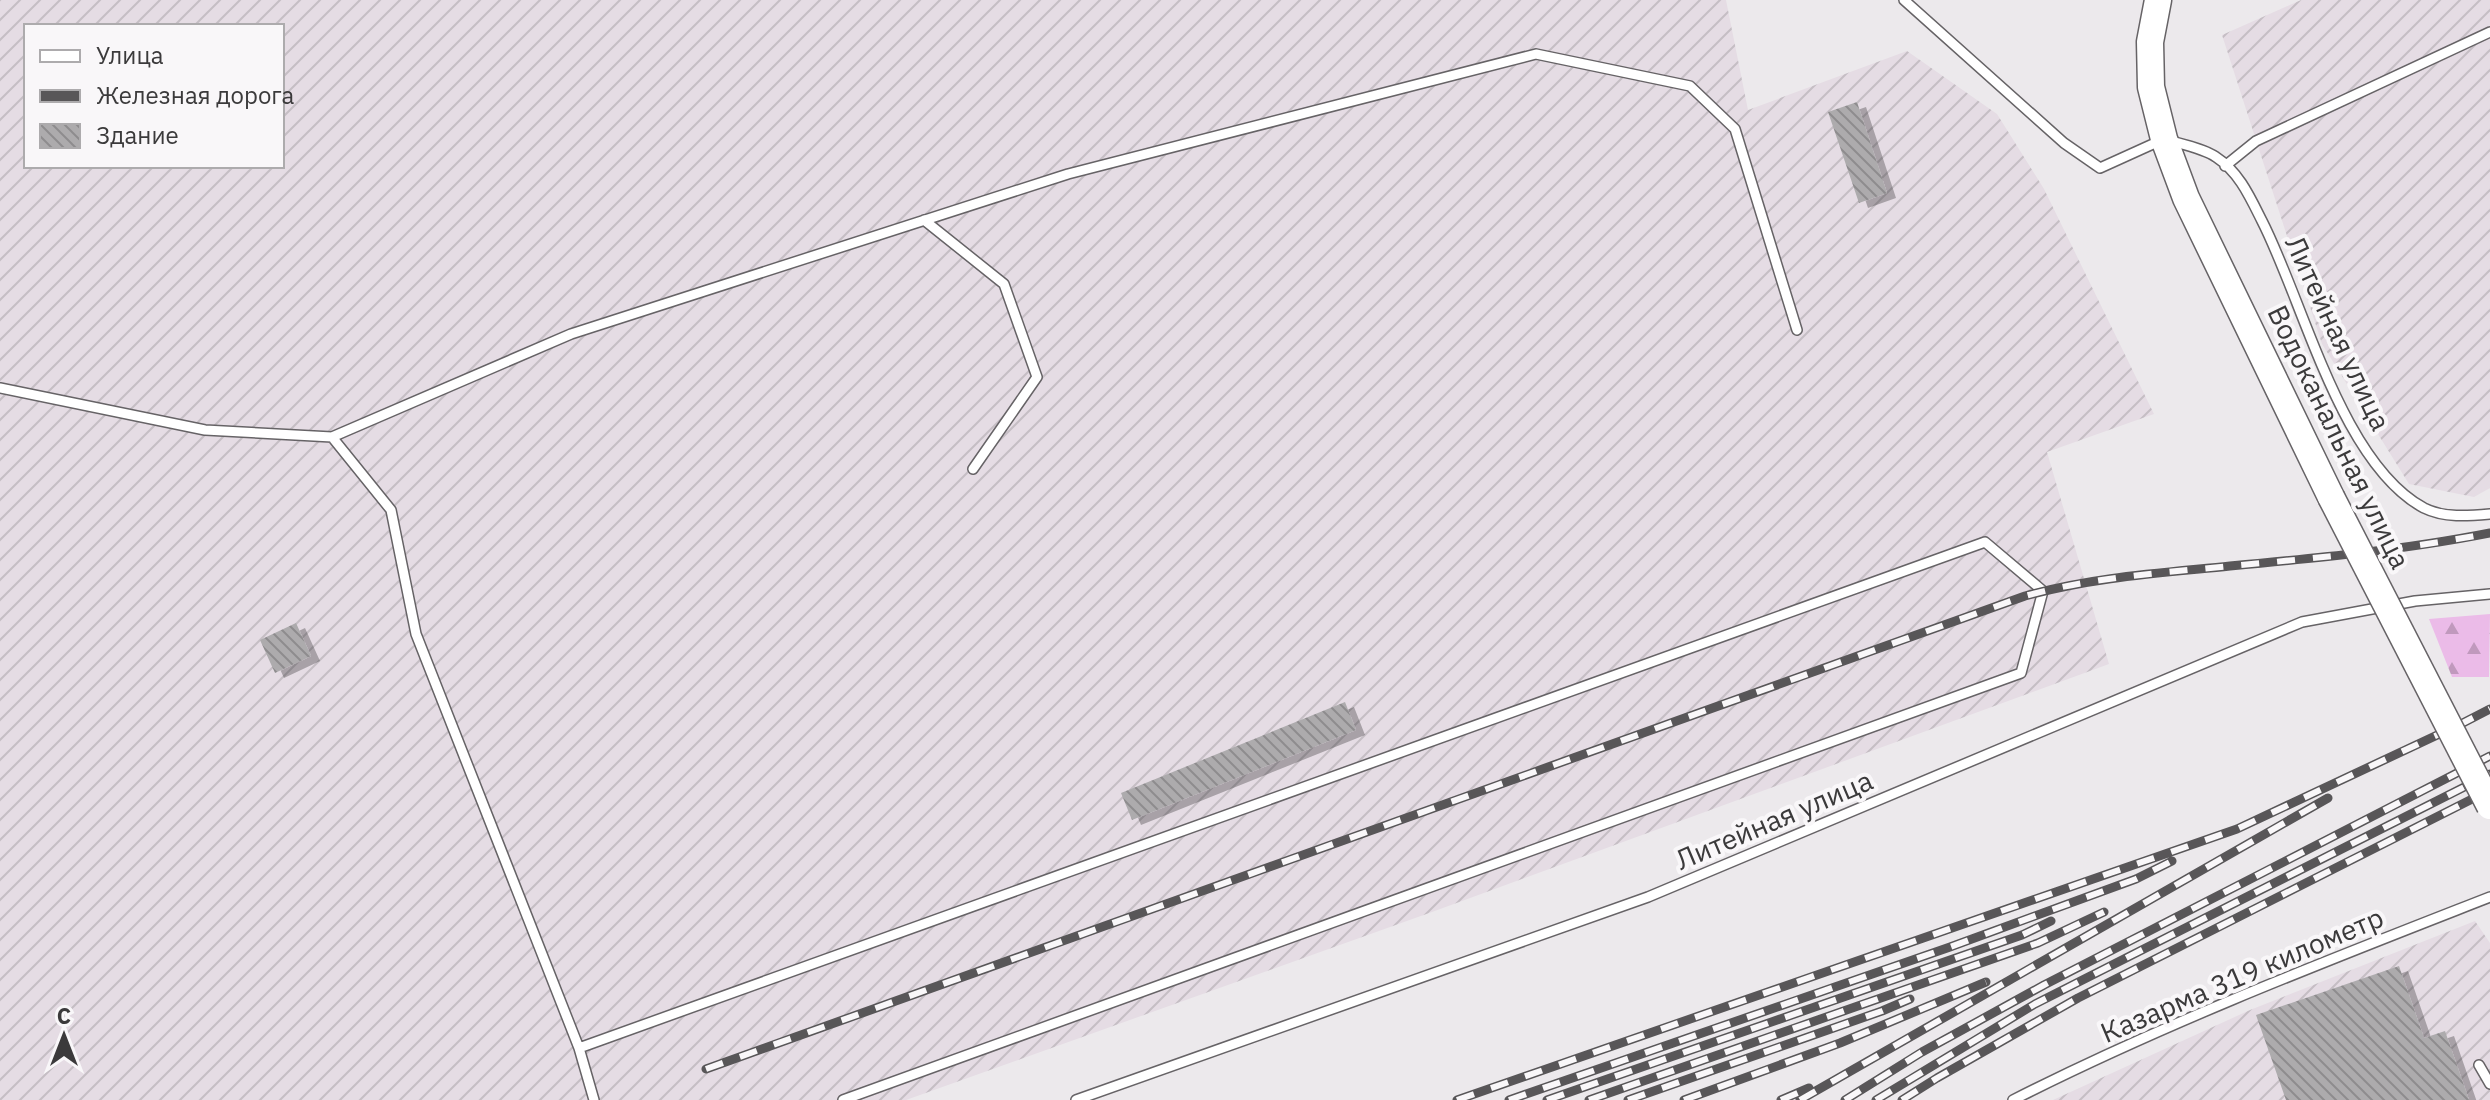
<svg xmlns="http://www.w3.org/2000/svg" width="2490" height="1100" font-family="'IBM Plex Sans',sans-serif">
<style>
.industrial{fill:url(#industrial-furrows);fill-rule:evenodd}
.forest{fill:url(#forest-firs)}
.building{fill:url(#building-back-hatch);filter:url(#shadow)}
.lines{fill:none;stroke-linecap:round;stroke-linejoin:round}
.service-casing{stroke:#666366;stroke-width:12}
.secondary-casing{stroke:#666366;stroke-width:29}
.service{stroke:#fff;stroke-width:9}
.secondary{stroke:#fff;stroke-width:26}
.rail-casing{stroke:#585658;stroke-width:9}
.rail{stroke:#f9f7f9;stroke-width:6;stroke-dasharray:18;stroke-linecap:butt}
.secondary-bridge-casing{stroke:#666366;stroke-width:29;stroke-linecap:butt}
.secondary-bridge{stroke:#fff;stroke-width:26}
.labels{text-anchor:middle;stroke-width:8;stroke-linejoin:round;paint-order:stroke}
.street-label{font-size:28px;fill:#3b3a3b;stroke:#f9f7f9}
</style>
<defs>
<pattern id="industrial-furrows" width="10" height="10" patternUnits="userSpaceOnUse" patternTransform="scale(2)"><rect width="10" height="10" fill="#e5dce4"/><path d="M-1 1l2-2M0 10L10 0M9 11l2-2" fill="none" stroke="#c5bec4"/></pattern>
<pattern id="forest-firs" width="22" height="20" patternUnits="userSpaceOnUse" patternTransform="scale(2)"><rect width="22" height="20" fill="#ebbbe8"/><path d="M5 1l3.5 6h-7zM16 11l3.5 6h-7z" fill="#c099bd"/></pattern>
<pattern id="building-back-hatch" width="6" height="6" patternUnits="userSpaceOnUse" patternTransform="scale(2)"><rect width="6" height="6" fill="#adabad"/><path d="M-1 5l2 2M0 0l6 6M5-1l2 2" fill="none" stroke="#8e8c8e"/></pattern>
<filter id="shadow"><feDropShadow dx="9" dy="5" stdDeviation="0" flood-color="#0004"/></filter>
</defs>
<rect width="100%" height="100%" fill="#ece9ec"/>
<path class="industrial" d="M0,0H1726L1748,110L1907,51L1997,114L2044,189L2154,414L2047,452L2109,664L1432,912L906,1100H0ZM26,26H282V166H26Z
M2301,0H2490V488L2474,497L2409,484L2322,344L2222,35Z
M2475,921L2490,943V1100H2053L2250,1010Z"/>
<path class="forest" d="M2490,614L2489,677H2452L2429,619Z"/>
<path class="building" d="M1857,102L1887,193L1859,203L1828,112Z
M296,623L311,656L275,673L260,640Z
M1345,702L1356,730L1132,820L1121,793Z
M2399,966L2424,1038L2445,1031L2469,1100H2286L2256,1015Z"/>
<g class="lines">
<g class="service-casing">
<path id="service" d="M1904,0L2064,143L2100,168L2164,139C2180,144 2203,148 2216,157C2239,172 2250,197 2262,221C2304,303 2341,463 2424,508C2444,518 2468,516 2490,514
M2225,166L2256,141L2490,32
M924,220L1004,284L1037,377L973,469
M0,388L205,430L332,437L571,334L1068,174L1536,54L1690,86L1735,129L1797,330
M332,437L391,510L416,634L579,1048L594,1100
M579,1048L1985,542L2043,591L2021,673L843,1100
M2479,1065L2490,1084
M1076,1100L1648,897L2302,622L2415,601L2490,594
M2013,1100C2167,1022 2329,960 2490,897"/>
</g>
<g class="secondary-casing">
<path id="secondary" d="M2158,0L2150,42L2151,87L2164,139L2186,198L2331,497"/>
</g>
<use href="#service" class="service"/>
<use href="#secondary" class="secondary"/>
<g class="rail-casing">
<path id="rail" d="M2457,726L2490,709
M706,1069L2025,596C2093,577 2161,573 2230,566C2317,558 2404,550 2490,533
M1457,1100L2237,829L2465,722
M1509,1100L1950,947L2136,879L2172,861
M1547,1100L2022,935L2051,921
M1589,1100L2038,943L2104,912
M1628,1100L1882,1011L1910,999
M1684,1100L1840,1043L1986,982
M1781,1100L1809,1088
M1800,1100L2328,798
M1845,1100L1922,1052L2044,985L2490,756
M1876,1100L2035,1004L2490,774
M1902,1100L1937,1078L2078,998L2490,790"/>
</g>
<use href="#rail" class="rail"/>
<g class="secondary-bridge-casing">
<path id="secondary-bridge" d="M2331,497L2490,806"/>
</g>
<use href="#secondary-bridge" class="secondary-bridge"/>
</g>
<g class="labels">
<g class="street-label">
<text transform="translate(2338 333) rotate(65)" y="10">Литейная улица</text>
<text transform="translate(2339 437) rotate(64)" y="10">Водоканальная улица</text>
<text transform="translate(1774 820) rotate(-23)" y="10">Литейная улица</text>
<text transform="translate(2242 975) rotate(-23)" y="10">Казарма 319 километр</text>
</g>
</g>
<rect x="24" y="24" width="260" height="144" fill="#f9f7f9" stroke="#adabad" stroke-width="2"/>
<rect x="40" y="50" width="40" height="12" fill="#ffffff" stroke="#adabad" stroke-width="2"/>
<text x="96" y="64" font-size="24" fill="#3b3a3b">Улица</text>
<rect x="40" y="90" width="40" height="12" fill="#585658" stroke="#adabad" stroke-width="2"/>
<text x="96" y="104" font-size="24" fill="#3b3a3b">Железная дорога</text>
<rect x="40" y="124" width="40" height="24" fill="url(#building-back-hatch)" stroke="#adabad" stroke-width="2"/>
<text x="96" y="144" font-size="24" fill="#3b3a3b">Здание</text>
<g transform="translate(64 1036)" stroke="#f9f7f9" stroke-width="6" paint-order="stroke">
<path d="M0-6L14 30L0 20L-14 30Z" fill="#3b3a3b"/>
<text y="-12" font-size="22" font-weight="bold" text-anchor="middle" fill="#3b3a3b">С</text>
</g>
</svg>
